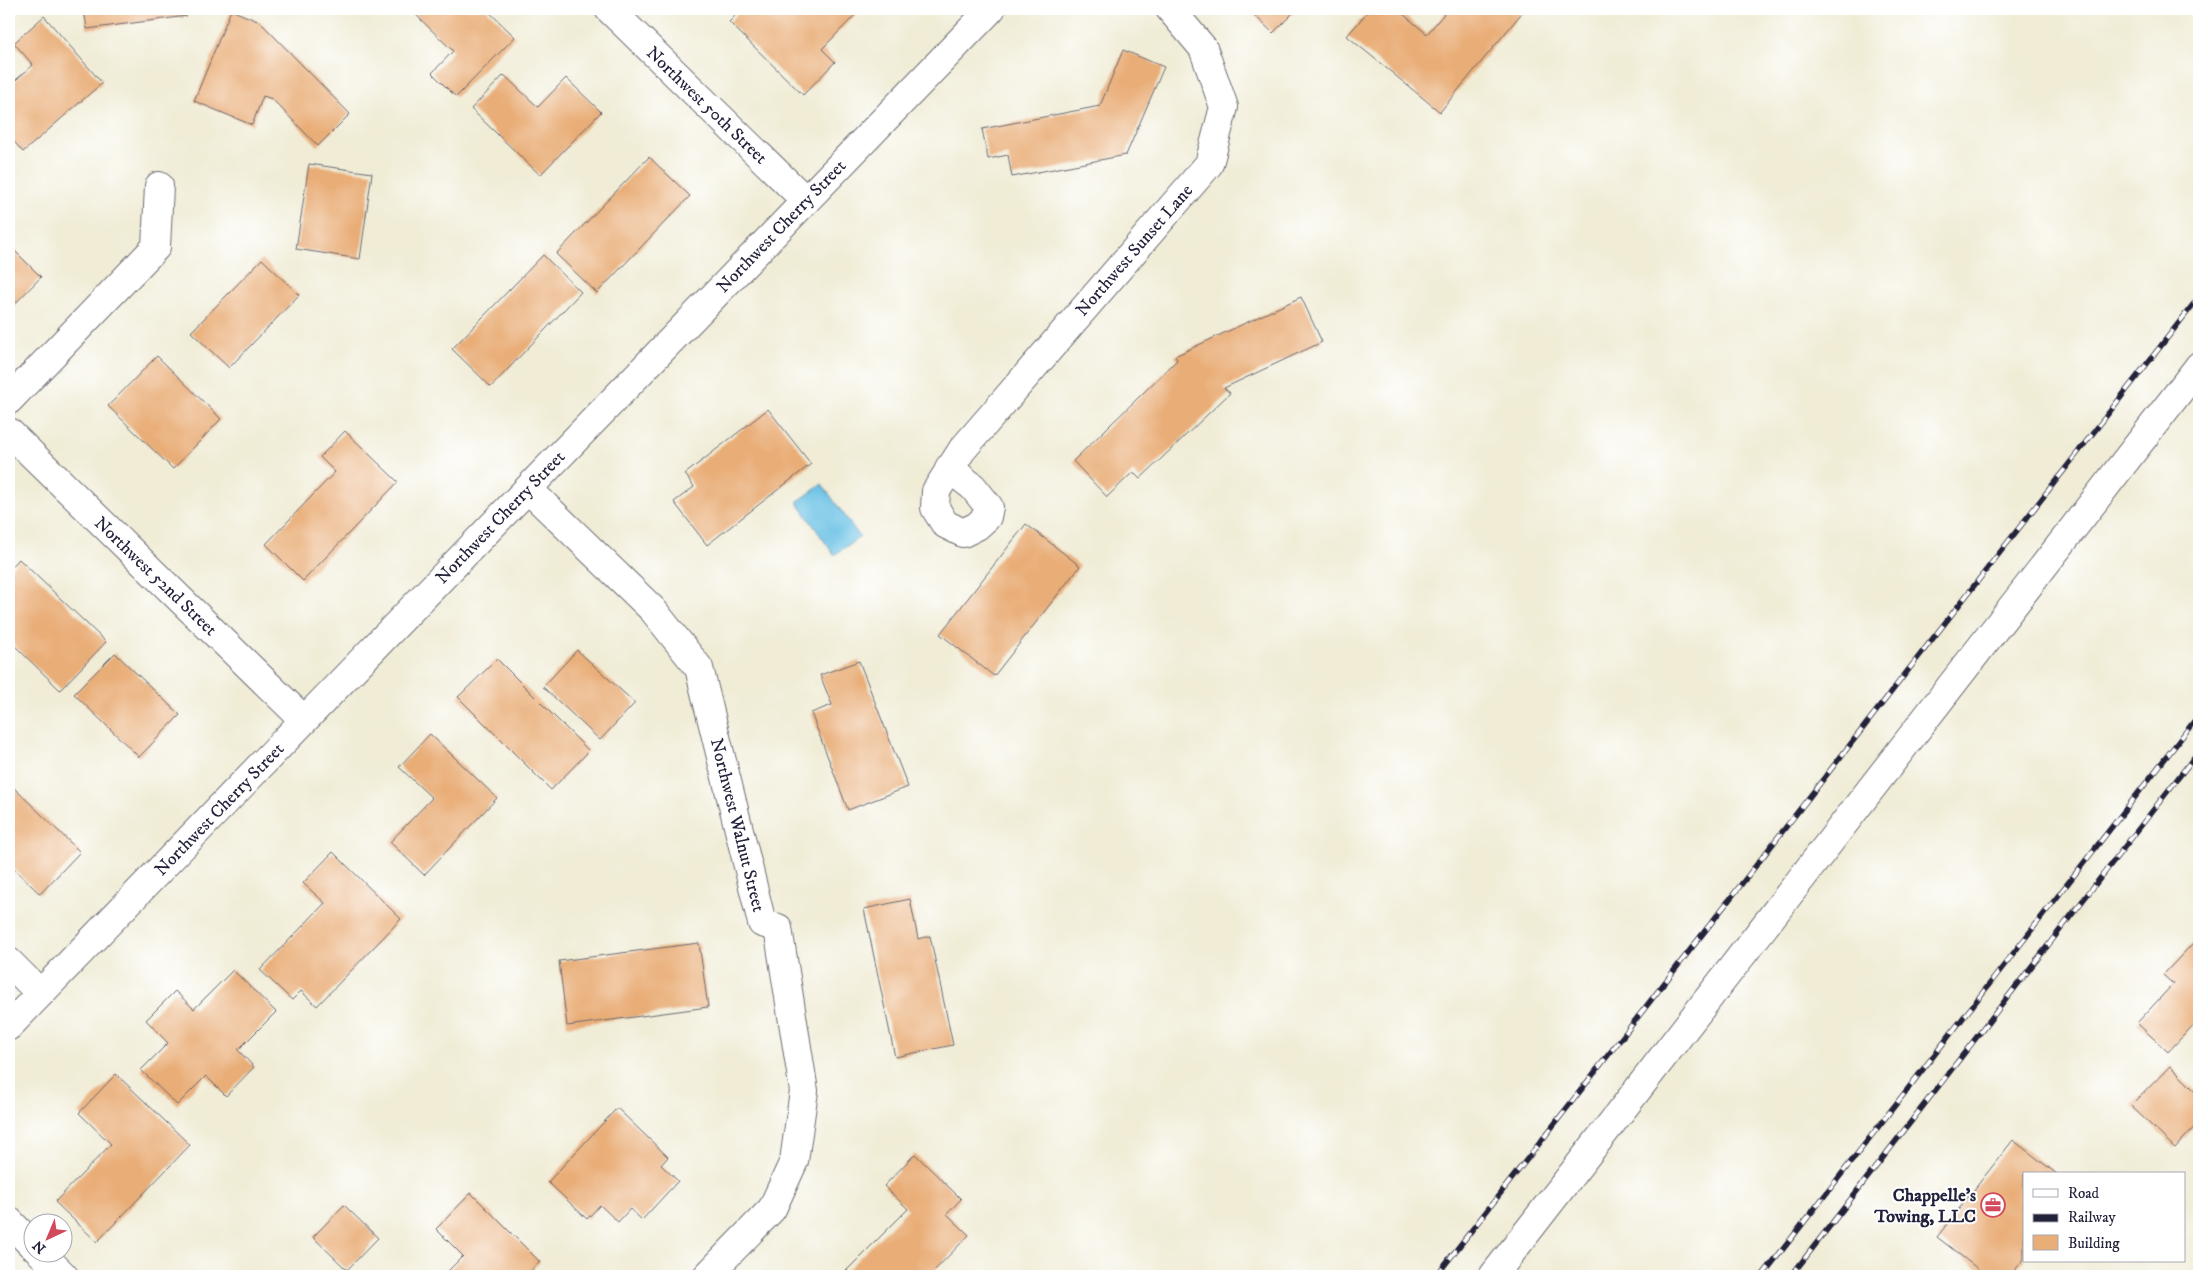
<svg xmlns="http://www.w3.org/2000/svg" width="2208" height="1285" font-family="'IM FELL DW Pica',serif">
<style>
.water{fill:#66c0e4;stroke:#447190}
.building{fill:#e9ad77}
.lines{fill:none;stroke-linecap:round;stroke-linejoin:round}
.minor-casing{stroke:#6a6971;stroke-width:30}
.minor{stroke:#fff;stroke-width:28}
.rail-casing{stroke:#22223b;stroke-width:5.5}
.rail{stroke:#fff;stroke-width:4;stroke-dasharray:11;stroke-linecap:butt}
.labels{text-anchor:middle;stroke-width:4;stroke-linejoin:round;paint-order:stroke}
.street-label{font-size:18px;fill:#22223b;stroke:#fff}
.poi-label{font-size:18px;font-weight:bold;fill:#22223b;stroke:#fff;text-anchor:end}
</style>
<rect width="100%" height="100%" fill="#fff"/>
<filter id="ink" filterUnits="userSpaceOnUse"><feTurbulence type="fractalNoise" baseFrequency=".02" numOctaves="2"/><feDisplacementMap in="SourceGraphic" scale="10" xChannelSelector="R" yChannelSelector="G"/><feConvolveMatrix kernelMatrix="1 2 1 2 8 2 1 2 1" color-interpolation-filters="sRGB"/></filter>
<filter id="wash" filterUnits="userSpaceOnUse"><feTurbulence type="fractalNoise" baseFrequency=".0096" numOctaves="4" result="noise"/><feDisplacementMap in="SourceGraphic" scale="20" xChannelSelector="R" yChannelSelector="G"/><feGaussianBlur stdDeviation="1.12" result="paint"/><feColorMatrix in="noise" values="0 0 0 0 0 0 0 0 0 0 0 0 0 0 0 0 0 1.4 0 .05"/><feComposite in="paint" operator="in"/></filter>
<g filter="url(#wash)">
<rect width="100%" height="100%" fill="#f0ecd6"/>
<path class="water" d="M822,484L860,537L834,555L797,502Z"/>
<g id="blocks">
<path class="building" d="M84,9H186L187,16L87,29Z
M410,9H486L515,37L456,97L432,73L453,51Z
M742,9L796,10L861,9L822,49L835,62L803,95L729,22Z
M1248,9H1297L1273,33Z
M1370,9H1397L1427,34L1448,9H1525L1440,112L1347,36Z
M231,10L260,22L350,114L318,146L272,99L263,96L252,125L194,101Z
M44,16L102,83L23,152L9,136V86L33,65L14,43Z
M1123,50L1164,67L1126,155L1012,177L1008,155L988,159L982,129L1100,106Z
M504,75L538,107L566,78L601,112L540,175L471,109Z
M649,157L690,196L597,293L556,254Z
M309,164L372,173L360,259L296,249Z
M9,245L41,277L9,310Z
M543,255L581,292L491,387L452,349Z
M262,259L299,295L229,368L191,332Z
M1301,297L1322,342L1224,388L1230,393L1140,479L1133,472L1107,497L1073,461L1177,360L1175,356Z
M157,356L221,419L173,469L108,406Z
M768,409L811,464L707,545L674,502L694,487L685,474Z
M345,431L398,482L303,581L266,544L335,472L320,457Z
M1026,524L1080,566L994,676L940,634Z
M19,559L106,642L60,690L9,640V570Z
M577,650L635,703L600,740L543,687Z
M115,653L180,715L139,757L74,694Z
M497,659L589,751L551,790L458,697Z
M859,661L908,787L848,810L811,713L832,705L820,675Z
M430,734L497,798L424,875L390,842L432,798L399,767Z
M9,783L80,852L40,894L9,864Z
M333,852L401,919L317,1006L301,991L292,1000L260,970L325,903L303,883Z
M910,899L918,939L930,936L953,1045L895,1057L864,909Z
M699,943L708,1007L567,1026L559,961Z
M2193,943L2199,948V1019L2168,1052L2137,1023L2173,984L2163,975Z
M233,970L276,1012L238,1050L254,1067L226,1096L206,1076L177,1105L141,1070L168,1043L146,1020L175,991L194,1009Z
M2170,1066L2199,1095V1112L2196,1115L2199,1119V1122L2175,1148L2131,1106Z
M116,1074L190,1145L97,1242L55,1202L111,1144L79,1113Z
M617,1108L668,1157L661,1165L678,1181L642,1220L630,1209L618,1222L600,1205L587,1219L548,1182Z
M2013,1140L2057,1174H2024V1259L2010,1276H1987L1937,1237Z
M915,1154L961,1199L947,1214L969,1235L929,1276H920L918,1274L915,1276H841L908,1209L884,1186Z
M471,1193L540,1262L525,1276H443L463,1256L436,1229Z
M344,1205L378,1238L347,1270L313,1237Z"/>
</g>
</g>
<g filter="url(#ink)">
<use href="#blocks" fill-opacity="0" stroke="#6a6971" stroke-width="1"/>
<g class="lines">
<g class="minor-casing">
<path id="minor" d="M609,9L805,200
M9,400L156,247L159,186
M9,432L304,720
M949,468L973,487L989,507L987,517L977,526L963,533L945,524L935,508L936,491L962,450L1209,164L1224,107L1203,48L1170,9
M528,489L653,610L699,668L762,923L778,928L804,1091L794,1161L772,1209L707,1276
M9,962L40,993
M9,1026L991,9
M9,1221L32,1245
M40,1252L64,1276
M1493,1276L2199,366"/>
</g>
<use href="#minor" class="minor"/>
<g class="rail-casing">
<path id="rail" d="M1436,1276L2199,297
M1762,1276L2199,715
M1791,1276L2199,751"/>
</g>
<use href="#rail" class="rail"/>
</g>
</g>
<defs>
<g id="office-ring" transform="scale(1.25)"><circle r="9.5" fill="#fff" stroke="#d1495b" stroke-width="1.5"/><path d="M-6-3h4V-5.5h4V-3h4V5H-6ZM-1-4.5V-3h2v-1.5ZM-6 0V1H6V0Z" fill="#d1495b"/></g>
</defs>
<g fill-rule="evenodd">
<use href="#office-ring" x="1993" y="1205"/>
</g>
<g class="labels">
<g class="street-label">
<text transform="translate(707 105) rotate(44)" y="6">Northwest 50th Street</text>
<text transform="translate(781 226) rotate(-46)" y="6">Northwest Cherry Street</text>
<text transform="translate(1134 250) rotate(-49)" y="6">Northwest Sunset Lane</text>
<text transform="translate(500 517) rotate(-46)" y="6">Northwest Cherry Street</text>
<text transform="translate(156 576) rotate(44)" y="6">Northwest 52nd Street</text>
<text transform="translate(219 809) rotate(-46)" y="6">Northwest Cherry Street</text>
<text transform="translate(738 825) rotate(76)" y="6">Northwest Walnut Street</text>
</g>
<g class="poi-label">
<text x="1976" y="1201">Chappelle's<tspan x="1976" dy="21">Towing, LLC</tspan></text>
</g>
</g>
<rect width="2208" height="1285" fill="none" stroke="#fff" stroke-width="30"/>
<rect x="2023" y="1172" width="162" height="90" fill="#ffffff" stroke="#a7a7b1"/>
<rect x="2033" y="1189" width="25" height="8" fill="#ffffff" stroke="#a7a7b1"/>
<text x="2068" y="1198" font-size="15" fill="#22223b">Road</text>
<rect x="2033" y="1214" width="25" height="8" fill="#22223b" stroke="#a7a7b1"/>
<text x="2068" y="1222" font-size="15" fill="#22223b">Railway</text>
<rect x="2033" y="1235" width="25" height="15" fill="#e9ad77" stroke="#a7a7b1"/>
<text x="2068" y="1248" font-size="15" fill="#22223b">Building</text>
<g transform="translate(48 1238) rotate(224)"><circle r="24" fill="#ffffff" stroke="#a7a7b1"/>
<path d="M0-4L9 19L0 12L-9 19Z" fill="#d1495b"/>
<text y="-8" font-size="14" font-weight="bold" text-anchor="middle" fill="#22223b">N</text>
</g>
</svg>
